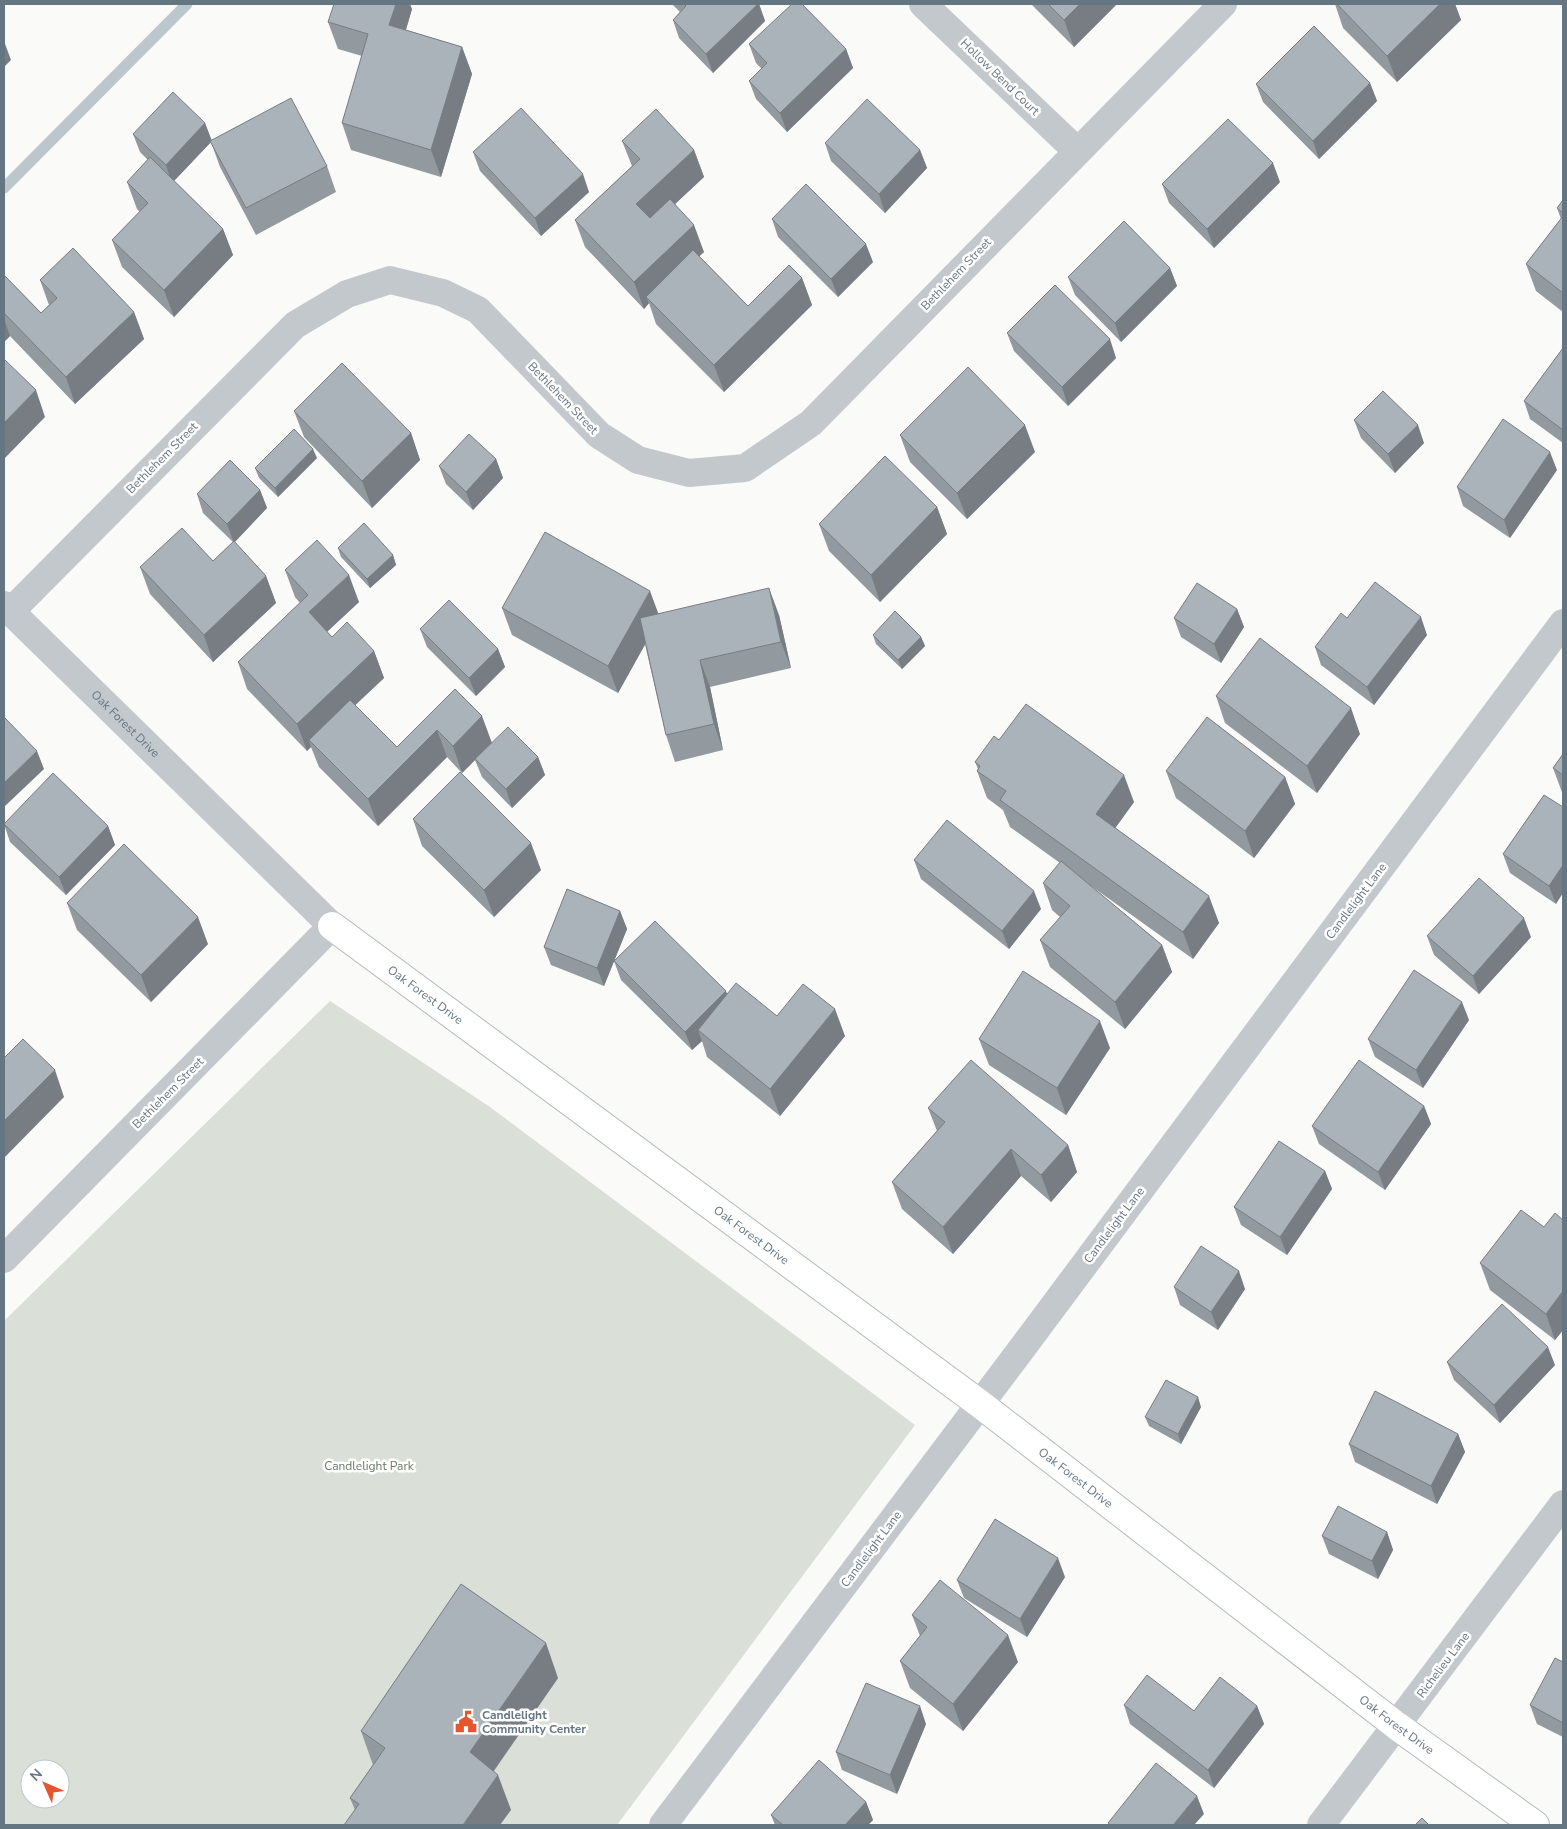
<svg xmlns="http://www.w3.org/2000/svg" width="1567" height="1829" font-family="'Nunito Sans',sans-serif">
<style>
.green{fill:#dadfd7;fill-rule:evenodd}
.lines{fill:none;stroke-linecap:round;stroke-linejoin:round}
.stream{stroke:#bbc7cb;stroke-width:11}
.secondary-casing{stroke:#b3babf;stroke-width:30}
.street{stroke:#c3c8cc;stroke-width:28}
.secondary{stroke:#fff;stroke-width:28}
.wall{fill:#929a9f}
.shaded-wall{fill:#777d82}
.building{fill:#aab3b9;stroke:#777d82}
.labels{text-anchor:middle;stroke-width:5;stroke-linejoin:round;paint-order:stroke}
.street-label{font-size:12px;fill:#657683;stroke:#fff}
.park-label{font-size:12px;fill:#687a64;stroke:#fff}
.poi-label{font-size:12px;font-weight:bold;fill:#657683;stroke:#fff;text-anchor:start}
</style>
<rect width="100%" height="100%" fill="#fafaf8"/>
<path class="green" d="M330,1001L490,1107L915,1425L617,1825H4V1321ZM30,1769H60V1799H30Z"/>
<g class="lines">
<path class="stream" d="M4,188L187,4"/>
<g class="secondary-casing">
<g id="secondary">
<path id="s2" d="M332,926L980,1404L1397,1726L1535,1825"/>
</g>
</g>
<g class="street">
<path d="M923,4L1077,151"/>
<path id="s1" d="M4,605L332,926L4,1259"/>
<path d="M11,611L295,325L347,294L390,280L443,293L478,310L599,435L638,460L689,473L745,468L811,423L1223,4"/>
<path d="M663,1825L1017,1355L1563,623"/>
<path d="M1321,1825L1563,1504"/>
</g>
<use href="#secondary" class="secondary"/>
</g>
<path class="wall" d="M672,4H759L765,21L713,73L679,38L673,20L680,12Z
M1031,4H1117L1074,47Z
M1335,4H1455L1461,20L1397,82L1343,28Z
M412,9L406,30L462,47L472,74L441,177L351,150L342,123L362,56L338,49L328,22Z
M749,44L846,49L853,68L787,132L756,99L749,81L762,69L756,63Z
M1370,83L1377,101L1319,159L1263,102L1256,84Z
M205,123L211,140L327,166L336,192L256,235L220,167L211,142L174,181L223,229L233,255L174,317L122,267L112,240L140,212L137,209L127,182L148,160L140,152L133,134Z
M622,141L694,150L704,177L675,204L704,252L699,256L748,306L802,278L812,305L724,392L656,324L649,303L644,309L585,247L575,220L632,166Z
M825,143L920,150L927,168L885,213L831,161Z
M473,152L589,192L541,236L480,171Z
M1280,182L1214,248L1169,203L1162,184Z
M1563,200V312L1536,291L1526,264L1561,219L1557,208Z
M772,219L873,262L838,297L778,237Z
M1170,268L1177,286L1121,342L1075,295L1068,277Z
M4,275L41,313L49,305L40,280L134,312L144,339L75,404L10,336L4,342Z
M1007,333L1116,358L1068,406L1014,351Z
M1563,348V443L1530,419L1524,401Z
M294,411L411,433L420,460L372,508L304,437Z
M1354,420L1424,443L1395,473L1361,438Z
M900,435L1035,452L967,519L910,462Z
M317,458L278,497L259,478L255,468Z
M496,459L503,478L473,510L446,484L439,466Z
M1557,470L1510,538L1463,506L1457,487Z
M260,490L267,508L234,542L266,576L276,603L213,662L150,594L140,567L213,561L233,542L203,513L197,494Z
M937,507L947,534L880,602L829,551L819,524Z
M338,548L393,555L396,565L370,588L341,557Z
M285,570L359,602L327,632L332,637L374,651L384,678L355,705L397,747L455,689L491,743L538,757L545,775L512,808L482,777L475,760L462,773L447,757L378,826L319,767L311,747L307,751L247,689L238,662L300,603L295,597Z
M502,608L659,613L779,615L791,668L710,687L723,750L675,762L666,735L645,644L618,693L512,635Z
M1237,609L1244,627L1221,663L1181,637L1174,618Z
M420,629L498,649L505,667L476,696L427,647Z
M873,635L921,637L925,646L902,669L876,644Z
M1427,635L1374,705L1321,665L1315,647Z
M1216,696L1360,734L1317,793L1225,723Z
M999,740L1134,802L1115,828L1219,923L1193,959L1087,883L1162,945L1172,972L1125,1029L1050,967L1040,940L1060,917L1052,910L1043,883L1060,863L1010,827L1003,810L987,798L977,771L978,769L975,762Z
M1563,754V795L1553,768Z
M1166,771L1285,777L1295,804L1254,858L1176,798Z
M1544,795L1556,904L1510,873L1503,854Z
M413,819L541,870L494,917L422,846Z
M4,824L108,826L115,845L66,895L10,842Z
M914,860L1041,909L1009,949L921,879Z
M67,903L208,944L151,1002L77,930Z
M620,911L627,929L604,986L551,965L544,947Z
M1427,936L1531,937L1479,994L1434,955Z
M614,961L727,994L777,1016L845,1036L780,1116L707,1057L702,1041L692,1050L621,980Z
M1469,1020L1423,1088L1375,1057L1368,1039Z
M979,1039L1110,1048L1066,1115L989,1065Z
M1424,1106L1431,1124L1385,1190L1319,1144L1312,1126Z
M928,1108L1068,1145L1077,1172L1051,1202L1021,1176L953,1254L902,1209L892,1182L937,1131Z
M1325,1171L1332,1189L1287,1255L1241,1225L1234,1207Z
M1563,1220V1330L1555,1340L1490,1290L1480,1263L1544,1227Z
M1174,1287L1245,1289L1218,1330L1180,1305Z
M1447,1362L1555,1365L1500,1423L1454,1380Z
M1201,1407L1181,1444L1149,1426L1145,1417Z
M1458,1434L1465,1452L1437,1504L1355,1462L1349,1444Z
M1387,1532L1393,1550L1378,1579L1329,1554L1322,1536Z
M1065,1577L1027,1637L964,1598L957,1580Z
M912,1615L1018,1662L963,1731L910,1688L900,1661L920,1636Z
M1563,1662V1737L1537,1724L1530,1705Z
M558,1678L494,1771L511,1810H355L350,1798L373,1765L361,1731Z
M1124,1705L1194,1711L1257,1706L1264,1724L1214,1788L1130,1724Z
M926,1724L897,1794L842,1770L836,1752Z
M866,1802L873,1820L868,1825H775L771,1815Z"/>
<path class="shaded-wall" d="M396,4H410L412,9L399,52L389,25Z
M758,4H759L765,21L713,73L706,54Z
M1080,4H1117L1074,47L1064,20Z
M1440,4H1455L1461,20L1397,82L1387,56Z
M4,41L11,60L4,67Z
M462,47L472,74L441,177L431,150Z
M846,49L853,68L787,132L780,113Z
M1370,83L1377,101L1319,159L1313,141Z
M205,123L212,141L172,183L166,165Z
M694,150L704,177L646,231L636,204Z
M920,150L927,168L885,213L879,194Z
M1273,163L1280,182L1214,248L1207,229Z
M583,174L589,192L541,236L535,218Z
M694,225L704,252L651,301L646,297L649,303L644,309L634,282Z
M223,229L233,255L174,317L164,290Z
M866,244L873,262L838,297L831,279Z
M1170,268L1177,286L1121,342L1115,323Z
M802,278L812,305L724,392L714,365Z
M134,312L144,339L75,404L66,377Z
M4,319L10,336L4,342Z
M1110,339L1116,358L1068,406L1062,387Z
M36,390L45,417L4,459V423Z
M1025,425L1035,452L967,519L957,493Z
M1418,425L1424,443L1395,473L1388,454Z
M411,433L420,460L372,508L362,481Z
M313,449L317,458L278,497L275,488Z
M1550,452L1557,470L1510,538L1504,520Z
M496,459L503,478L473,510L466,492Z
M260,490L267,508L234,543L227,524Z
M937,507L947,534L880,602L871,575Z
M393,555L396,565L370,588L367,579Z
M349,575L359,602L319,639L309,612Z
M266,576L276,603L213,662L204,635Z
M769,588L779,615L791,668L781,642Z
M650,591L660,618L618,693L608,666Z
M1237,609L1244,627L1221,663L1214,644Z
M1421,617L1427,635L1374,705L1367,687Z
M921,637L925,646L902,669L898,660Z
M498,649L505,667L476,696L469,678Z
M374,651L384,678L313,745L309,740L311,747L307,751L297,724Z
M700,660L710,687L723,750L714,724Z
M1351,708L1360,734L1317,793L1307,766Z
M482,716L492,743L462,773L453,746Z
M437,730L447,757L378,826L368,799Z
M37,751L44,769L4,807V783Z
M538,757L545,775L512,808L506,789Z
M1124,775L1134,802L1106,841L1096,814Z
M1285,777L1295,804L1254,858L1245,831Z
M108,826L115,845L66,895L59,877Z
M531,843L541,870L494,917L484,890Z
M1563,865V893L1556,904L1549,886Z
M1034,891L1041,909L1009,949L1002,931Z
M1209,896L1219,923L1193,959L1183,932Z
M620,911L627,929L604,986L597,968Z
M198,917L208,944L151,1002L141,975Z
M1524,918L1531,937L1479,994L1473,976Z
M1162,945L1172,972L1125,1029L1115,1002Z
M726,991L733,1010L698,1030L702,1041L692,1050L685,1032Z
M1462,1002L1469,1020L1423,1088L1416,1070Z
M835,1009L845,1036L780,1116L770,1089Z
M1100,1021L1110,1048L1066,1115L1057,1088Z
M55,1070L64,1097L4,1158V1121Z
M1424,1106L1431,1124L1385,1190L1378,1172Z
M1068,1145L1077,1172L1051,1202L1041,1175Z
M1011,1149L1021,1176L953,1254L943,1227Z
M1325,1171L1332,1189L1287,1255L1280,1237Z
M1239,1271L1245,1289L1218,1330L1211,1312Z
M1563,1291V1330L1555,1340L1546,1314Z
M1548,1347L1555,1365L1500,1423L1494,1405Z
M1198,1397L1201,1407L1181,1444L1178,1434Z
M1458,1434L1465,1452L1437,1504L1431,1486Z
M1387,1532L1393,1550L1378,1579L1372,1561Z
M1058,1558L1065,1577L1027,1637L1020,1619Z
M1008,1635L1018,1662L963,1731L953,1704Z
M546,1643L558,1678L483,1786L470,1752Z
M920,1706L926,1724L897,1794L890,1775Z
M1257,1706L1264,1724L1214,1788L1208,1770Z
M498,1775L511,1810L500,1825H463Z
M1197,1796L1204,1814L1194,1825H1173Z
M866,1802L873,1820L868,1825H845Z"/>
<path class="building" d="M334,4H396L389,25L462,47L431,150L342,123L368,34L328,22Z
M684,4H758L706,54L673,20L686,6Z
M792,4H802L846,49L780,113L749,81L767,63L749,44Z
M1048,4H1080L1064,20Z
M1337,4H1440L1387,56Z
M1314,26L1370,83L1313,141L1256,84Z
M173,92L205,123L166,165L133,134Z
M291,98L327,166L246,208L210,141Z
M867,99L920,150L879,194L825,143Z
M521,108L583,174L535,218L473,152Z
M656,109L694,150L636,204L650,218L670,199L694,225L634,282L575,220L640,159L622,141Z
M1228,119L1273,163L1207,229L1162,184Z
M150,157L223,229L164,290L112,240L148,203L127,182Z
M806,184L866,244L831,279L772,219Z
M1563,200V213L1557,208Z
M1563,216V293L1526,264Z
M1124,221L1170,268L1115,323L1068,277Z
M73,248L134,312L66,377L4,313V275L41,313L57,298L40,280Z
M693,250L748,306L789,265L802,278L714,365L646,297Z
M1055,285L1110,339L1062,387L1007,333Z
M1563,348V430L1524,401Z
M4,359L36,390L4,423Z
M342,363L411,433L362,481L294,411Z
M968,367L1025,425L957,493L900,435Z
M1383,391L1418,425L1388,454L1354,420Z
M1503,419L1550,452L1504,520L1457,487Z
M294,429L313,449L275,488L255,468Z
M469,434L496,459L466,492L439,466Z
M885,456L937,507L871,575L819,524Z
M230,460L260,490L227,524L197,494Z
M364,523L393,555L367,579L338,548Z
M182,528L213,561L234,541L266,576L204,635L140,567Z
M545,532L650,591L608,666L502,608Z
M317,540L349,575L309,612L332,637L347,622L374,651L297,724L238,662L308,595L285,570Z
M1375,582L1421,617L1367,687L1315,647L1341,613L1347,618Z
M1197,583L1237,609L1214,644L1174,618Z
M769,588L781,642L700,660L714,724L666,735L640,618Z
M449,600L498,649L469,678L420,629Z
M895,611L921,637L898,660L873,635Z
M1260,638L1351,708L1307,766L1216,696Z
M455,689L482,716L453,746L437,730L368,799L309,740L350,700L397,747Z
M1026,704L1124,775L1096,814L1209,896L1183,932L1000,800L1006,791L977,771L980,766L975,762L994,736L999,740Z
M4,717L37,751L4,783Z
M1207,717L1285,777L1245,831L1166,771Z
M508,727L538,757L506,789L475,759Z
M1563,754V775L1553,768Z
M460,772L531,843L484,890L413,819Z
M53,773L108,826L59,877L4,824Z
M1544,795L1563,807V865L1549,886L1503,854Z
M947,820L1034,891L1002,931L914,860Z
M124,844L198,917L141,975L67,903Z
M1061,861L1162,945L1115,1002L1040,940L1070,906L1043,883Z
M1479,878L1524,918L1473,976L1427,936Z
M567,889L620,911L597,968L544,947Z
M655,921L726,991L685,1032L614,961Z
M1414,970L1462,1002L1416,1070L1368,1039Z
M1023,971L1100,1021L1057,1088L979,1039Z
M736,983L777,1016L803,984L835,1009L770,1089L698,1030Z
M23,1039L55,1070L4,1121V1058Z
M971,1060L1068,1145L1041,1175L1011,1149L943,1227L892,1182L945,1122L928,1108Z
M1359,1060L1424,1106L1378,1172L1312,1126Z
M1279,1141L1325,1171L1280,1237L1234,1207Z
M1521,1210L1544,1227L1555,1213L1563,1220V1291L1546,1314L1480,1263Z
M1201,1246L1239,1271L1211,1312L1174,1287Z
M1502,1304L1548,1347L1494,1405L1447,1362Z
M1166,1380L1198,1397L1178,1434L1145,1417Z
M1375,1391L1458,1434L1431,1486L1349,1444Z
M1338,1506L1387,1532L1372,1561L1322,1536Z
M995,1519L1058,1558L1020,1619L957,1580Z
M940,1580L1008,1635L953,1704L900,1661L927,1627L912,1615Z
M461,1584L546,1643L470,1752L498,1775L463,1825H344L359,1804L350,1798L385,1748L361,1731Z
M1555,1658L1563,1662V1723L1530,1705Z
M1147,1675L1194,1711L1220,1677L1257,1706L1208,1770L1124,1705Z
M866,1683L920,1706L890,1775L836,1752Z
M819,1760L866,1802L845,1825H783L771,1815Z
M1156,1763L1197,1796L1173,1825H1111L1108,1823Z
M1422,1818L1429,1825H1415Z"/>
<defs>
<g id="civic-bare" transform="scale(1.725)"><path d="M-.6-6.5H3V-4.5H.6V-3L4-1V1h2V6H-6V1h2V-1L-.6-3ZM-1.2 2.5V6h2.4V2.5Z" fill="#e4572e" stroke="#fff" stroke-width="2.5" paint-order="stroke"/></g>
</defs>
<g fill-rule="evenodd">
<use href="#civic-bare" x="466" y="1722"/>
</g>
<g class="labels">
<g class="street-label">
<text transform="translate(1000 77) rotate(44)" y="4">Hollow Bend Court</text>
<text transform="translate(956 274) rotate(-46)" y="4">Bethlehem Street</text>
<text transform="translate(563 398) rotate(46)" y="4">Bethlehem Street</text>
<text transform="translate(162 458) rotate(-45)" y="4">Bethlehem Street</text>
<text dy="4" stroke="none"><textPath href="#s1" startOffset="170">Oak Forest Drive</textPath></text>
<text transform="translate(1356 901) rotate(-53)" y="4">Candlelight Lane</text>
<text dy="4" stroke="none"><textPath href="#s2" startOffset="116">Oak Forest Drive</textPath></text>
<text transform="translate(168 1093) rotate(-45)" y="4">Bethlehem Street</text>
<text transform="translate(1114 1225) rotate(-53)" y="4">Candlelight Lane</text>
<text dy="4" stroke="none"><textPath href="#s2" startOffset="521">Oak Forest Drive</textPath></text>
<text dy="4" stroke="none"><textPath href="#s2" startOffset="926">Oak Forest Drive</textPath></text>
<text transform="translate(871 1549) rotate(-53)" y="4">Candlelight Lane</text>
<text transform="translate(1443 1665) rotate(-53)" y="4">Richelieu Lane</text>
<text dy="4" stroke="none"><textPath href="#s2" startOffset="1331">Oak Forest Drive</textPath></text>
</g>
<g class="park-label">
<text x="369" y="1470">Candlelight Park</text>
</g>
<g class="poi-label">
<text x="482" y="1719">Candlelight<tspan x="482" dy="14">Community Center</tspan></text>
</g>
</g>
<rect width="1567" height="1829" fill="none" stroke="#657683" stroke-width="10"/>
<g transform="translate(45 1784) rotate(315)"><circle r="24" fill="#ffffff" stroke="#c1c8cd"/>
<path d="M0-4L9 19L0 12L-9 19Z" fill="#e4572e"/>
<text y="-8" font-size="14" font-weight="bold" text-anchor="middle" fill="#657683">N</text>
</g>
</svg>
